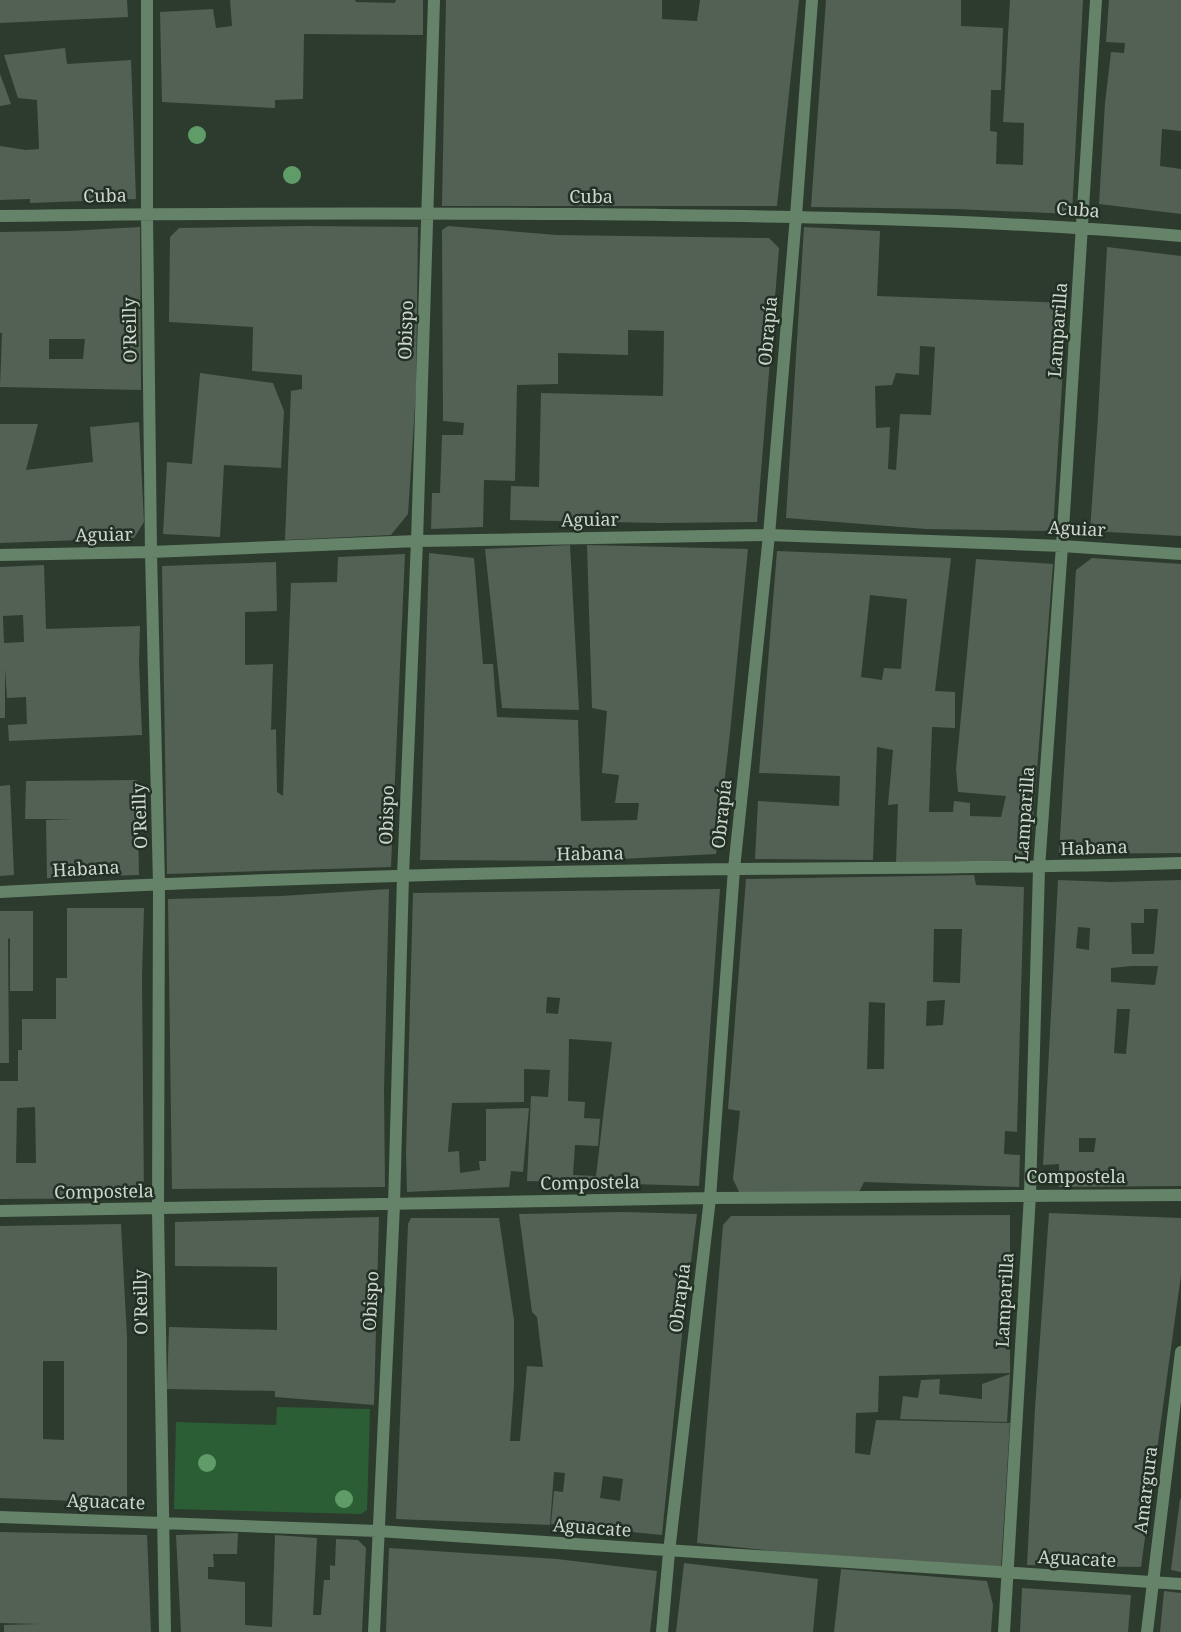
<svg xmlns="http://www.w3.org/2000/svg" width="1181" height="1632" font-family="'Noto Serif',serif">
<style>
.green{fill:#2c5e35}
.building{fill:#526154;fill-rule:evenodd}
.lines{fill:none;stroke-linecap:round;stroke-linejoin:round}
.street{stroke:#658368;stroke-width:12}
.tree{fill:#609c68}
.labels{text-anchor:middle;stroke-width:5;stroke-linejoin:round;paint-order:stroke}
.street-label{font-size:18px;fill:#ced6cf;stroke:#233024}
</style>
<rect width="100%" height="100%" fill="#2d3b2e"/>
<path class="green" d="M277,1407L370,1409L367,1510L361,1514L174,1509L176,1422L276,1425Z"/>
<path class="building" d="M0,0H127L128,17L0,23Z
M230,0H355L356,2L395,3L396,0H423V35L304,34L303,99L275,100V108L162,102L160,12L213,9L216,28L232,26Z
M446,0H662V19L697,21L700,0H799L777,206H442Z
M826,0H961V26L1003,28L1001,90H991L990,131L997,132L996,164L1023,165L1024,123L1003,122L1010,0H1083L1072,214L955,209L811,207Z
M1109,0H1181V131L1162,129L1160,166L1181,169V214L1099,204L1105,103L1111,52L1124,53L1125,43L1106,42Z
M65,48L67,64L131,60L136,199L30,203V199L0,200V146L26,150L39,149L37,100L18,98L4,55Z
M0,74L11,104L0,106Z
M304,226L418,227L416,390L408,514L391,535L285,540L291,391L302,389V375L252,371L253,327L169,322L170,237L179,228Z
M448,226L557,235L769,238L779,248L757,522L659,523L510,520L511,486L539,487L541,393L663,396L664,331L628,330V355L558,353V384L517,385L515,481L484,480L483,527L431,529L432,493H440L442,435H463L464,423L443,421L442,230Z
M140,227L141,390L0,387L2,333H0V232L68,231ZM49,339H85L83,359H49Z
M804,227L880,231L877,296L1067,303L1053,531L926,529L786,518ZM920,346L935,347L931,415L900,414L896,470L888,469L890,427L876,428L875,386L892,385L896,373L919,375Z
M1107,247L1181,256V536L1090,531L1098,417Z
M200,373L273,383L284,411L281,468L224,465L220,537L163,534L167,462L192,464Z
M139,422L144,522L134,538L0,543V424H38L26,470L93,462L90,427Z
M570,545L579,710L502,708L485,549Z
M587,545L748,549L730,733L716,854L583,861L420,860L429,553L474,558L483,664H493L497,717L578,720L581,821L637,820L639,803H615L619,775L602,773L607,711L592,708Z
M777,551L951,558L935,691L955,692V728L932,727L929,812H953L954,801L970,803V816L1001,817L1006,796L958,792L956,769L976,559L1053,564L1030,860L896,863L898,804L888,805L893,750L877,747L873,860L755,859L758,801L839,806L840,776L759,773ZM870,595L907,599L901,669L884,668L882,680L861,677Z
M405,554L391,867L167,874L162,566L276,562L277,611L245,612V665L273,664L271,730L276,729L277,792L283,796L291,583L337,582L338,557Z
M1092,558L1181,564V853L1059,854L1076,570Z
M44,565L46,629L140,626L139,662L142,735L9,741L8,725L27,724L26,697L7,698L5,668V718H0V567ZM23,615L24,642L4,643L3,616Z
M137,780L139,875L47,878L46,820L72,819H25L26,781Z
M10,785L14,875L0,876V786Z
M974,875L976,885L1024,887L1017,1132L1005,1131L1004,1154L1020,1155L1019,1187L864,1182L859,1192L740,1194L733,1179L740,1111L728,1109L746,879ZM934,929H962L960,983L933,982ZM945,1000L943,1025L926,1026L927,1001ZM869,1002L885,1003L884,1069H867Z
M1058,880L1111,882L1181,880V1186L1059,1187V1164L1043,1165ZM1144,909H1158L1154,954H1132L1131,923H1144ZM1078,927L1090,928L1089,950L1076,948ZM1132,966H1158L1155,985L1111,982V968ZM1117,1009H1130L1126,1054L1114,1053ZM1079,1138H1096L1094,1152H1079Z
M389,889L384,1090L385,1187L172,1189L168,899L281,896Z
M720,889L699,1186L527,1181L531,1096L548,1097L550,1070L524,1069V1102L452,1103L448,1152L459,1151L460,1173L480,1170L479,1161H486V1109L529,1108L523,1172L511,1171L509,1187L407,1192L406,1153L413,893ZM547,997L560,998L558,1014L546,1013ZM569,1039L612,1042L596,1176L573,1175L575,1145L598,1146L600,1119L584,1118L585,1102L568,1101Z
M67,908H144L142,977L144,1198L0,1199V1081H18V1050H22V1019H56V978H67ZM35,1107L36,1163H16L17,1108Z
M0,911H33V991H10V938L8,939L9,1063H0Z
M623,1212L697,1214L683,1325L662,1535L551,1524L554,1491L563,1492L565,1473L554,1472L550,1525L396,1519L408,1224L411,1218H499L514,1320V1385L510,1441H520L527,1366L543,1367L537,1317L532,1312L519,1214ZM603,1476L623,1479L620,1501L600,1498Z
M1049,1213L1181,1218V1275L1141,1567L1027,1565L1035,1408Z
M1010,1215V1373L879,1376L878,1412L856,1413L855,1453L870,1455L876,1420L1010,1423L1001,1568L843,1558L697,1543L723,1225L731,1216Z
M379,1217L374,1405L275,1397V1391L167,1389L169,1327L277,1330V1267L175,1266V1222Z
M121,1224L127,1338V1503L0,1498V1226ZM43,1361H64V1440L43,1439Z
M1010,1374L1007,1422L900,1419L903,1396L918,1398L921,1380L940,1379L939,1394L982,1399V1384Z
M1180,1499H1181V1572L1171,1570Z
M0,1532L147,1535L151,1632H4V1625L39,1624L0,1623Z
M238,1533L237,1554H213L214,1567H208V1579L245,1582V1625L272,1627L275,1535L317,1538L313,1615H321L324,1580H330V1565L335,1566L336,1539L358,1540L366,1548L362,1632H181L176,1535Z
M389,1548L557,1559L657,1571L650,1632H386Z
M684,1563L818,1579L813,1632H676Z
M841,1569L987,1581L993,1605L991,1632H834Z
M1022,1588L1131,1595L1128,1632H1020Z
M1164,1591L1181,1593V1632H1160Z"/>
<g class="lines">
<path class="street" d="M147,0V214L151,552L159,884L158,1210L165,1632
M0,216C192,213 384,213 576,214C778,216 980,218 1181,236
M0,555L151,552L417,541L769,535L1062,546L1181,554
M0,892C245,879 490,872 736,869C884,868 1033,868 1181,863
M0,1211L710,1198L1181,1195
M0,1517L378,1531L1181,1584
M374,1632L394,1205L403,876L417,541L434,0
M662,1632L669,1552L710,1198L734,869L769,535L796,216L812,0
M1004,1632L1030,1195L1039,868L1062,546L1096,0
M1147,1632L1181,1352"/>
</g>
<g class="tree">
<circle cx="197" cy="135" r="9"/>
<circle cx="292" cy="175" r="9"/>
<circle cx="207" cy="1463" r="9"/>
<circle cx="344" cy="1499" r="9"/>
</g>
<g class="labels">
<g class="street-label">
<text transform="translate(105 196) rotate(-1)" y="6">Cuba</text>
<text x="591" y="203">Cuba</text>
<text transform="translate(1078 210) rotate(4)" y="6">Cuba</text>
<text transform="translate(130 330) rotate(-91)" y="6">O'Reilly</text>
<text transform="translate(406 330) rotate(-88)" y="6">Obispo</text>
<text transform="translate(1058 330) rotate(-86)" y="6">Lamparilla</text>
<text transform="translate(768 331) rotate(-85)" y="6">Obrapía</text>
<text transform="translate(590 520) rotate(-1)" y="6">Aguiar</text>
<text transform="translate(1077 529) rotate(3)" y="6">Aguiar</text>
<text transform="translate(104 535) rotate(-1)" y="6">Aguiar</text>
<text transform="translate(722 814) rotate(-84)" y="6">Obrapía</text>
<text transform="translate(1025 814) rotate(-86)" y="6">Lamparilla</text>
<text transform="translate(387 815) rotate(-88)" y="6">Obispo</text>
<text transform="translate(140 816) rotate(-92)" y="6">O'Reilly</text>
<text transform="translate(1094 848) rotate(-2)" y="6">Habana</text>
<text transform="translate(590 854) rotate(-1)" y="6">Habana</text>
<text transform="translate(86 869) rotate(-3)" y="6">Habana</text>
<text x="1076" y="1183">Compostela</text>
<text transform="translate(590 1183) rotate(-1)" y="6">Compostela</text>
<text transform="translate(104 1192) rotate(-1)" y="6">Compostela</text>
<text transform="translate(680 1298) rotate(-83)" y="6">Obrapía</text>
<text transform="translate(1005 1300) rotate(-87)" y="6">Lamparilla</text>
<text transform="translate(371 1301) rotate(-87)" y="6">Obispo</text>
<text transform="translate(141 1302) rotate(-91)" y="6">O'Reilly</text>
<text transform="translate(1146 1490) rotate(-83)" y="6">Amargura</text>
<text transform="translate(106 1502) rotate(2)" y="6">Aguacate</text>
<text transform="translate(592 1528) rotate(4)" y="6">Aguacate</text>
<text transform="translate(1077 1559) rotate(3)" y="6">Aguacate</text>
</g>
</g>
</svg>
